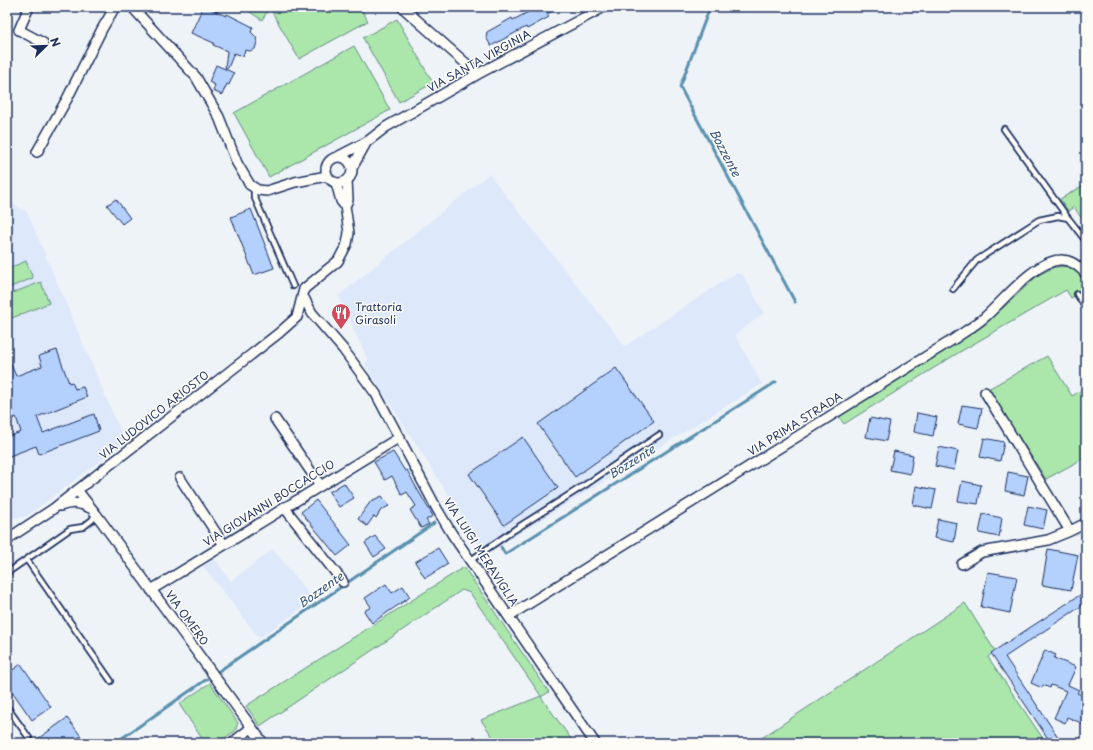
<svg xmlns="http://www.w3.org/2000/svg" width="1093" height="750" font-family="'Playpen Sans',sans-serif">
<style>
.built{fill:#dde8fa}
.green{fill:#abe6ab;stroke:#638a84}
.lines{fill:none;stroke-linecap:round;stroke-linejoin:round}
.stream{stroke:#5a90ae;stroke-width:3}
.building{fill:#b4d0fd;stroke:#1b2f5e}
.lane-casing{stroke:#1b2f5e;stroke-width:8}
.street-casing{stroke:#1b2f5e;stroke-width:12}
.lane{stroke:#fdfcf7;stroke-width:4.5}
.street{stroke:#fdfcf7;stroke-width:9}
.labels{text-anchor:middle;stroke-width:3;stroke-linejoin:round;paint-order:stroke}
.street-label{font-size:11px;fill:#1b2f5e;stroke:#fdfcf7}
.poi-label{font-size:11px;fill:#1b2f5e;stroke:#fdfcf7;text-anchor:start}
.water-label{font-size:12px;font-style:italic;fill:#355780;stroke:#fdfcf7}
</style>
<rect width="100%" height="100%" fill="#eef3f8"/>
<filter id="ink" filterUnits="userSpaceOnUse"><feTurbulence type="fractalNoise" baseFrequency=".025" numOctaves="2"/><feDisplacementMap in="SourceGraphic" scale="8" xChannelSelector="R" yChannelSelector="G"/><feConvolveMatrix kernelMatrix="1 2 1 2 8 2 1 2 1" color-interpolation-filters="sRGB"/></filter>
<g filter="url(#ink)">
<path class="built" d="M489,174L625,346L736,273L743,275L764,313L735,335L762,384L486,554L365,364L368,360L338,296Z
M7,200L27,212L125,442L27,516L18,518L7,516Z
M273,549L314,600L259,638L203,566L214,558L231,581Z"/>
<path class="green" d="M254,7H270L262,20L250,12Z
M281,7H360L368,21L299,59L272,12Z
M397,19L433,83L399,102L363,38Z
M354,46L390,110L269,177L234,113Z
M1086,184V217L1082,219L1074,207L1068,211L1060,199Z
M26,261L33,278L8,288L7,269Z
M1055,267C1059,267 1064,266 1068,267C1077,269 1086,280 1086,289L1071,298L1066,290L958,353L844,424L839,417L972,333L1004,307L1038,275Z
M41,282L49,303L12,318L7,306V295Z
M1047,356L1072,396L1086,387V408L1081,411L1086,420V457L1046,479L988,389Z
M464,567L549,692L541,697L574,743H497L481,720L541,696L470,593L462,590L260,726L246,706Z
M965,603L995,651L988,657L1046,743H754Z
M210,683L238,723L235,731L218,743H205L179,704Z"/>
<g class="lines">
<path class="stream" d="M710,7L680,87L795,302
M501,547L505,554L776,382
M219,671L434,523
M115,743L207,679"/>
</g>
<path class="building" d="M203,7H206L226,16L227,14L253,27L251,32L256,37L257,42L255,49L250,51L245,50L243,56L234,53L228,68H225L227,51L213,45L214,43L191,33Z
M538,7H561L547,14L549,17L527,29L526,27L491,46L486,37L487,32L512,18L513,20Z
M216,65L234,73L229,85L227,84L222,95L213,91L215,85L209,82Z
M116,199L130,218L122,224L107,205Z
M251,209L274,268L254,275L231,217Z
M57,350L69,383L72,382L75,389L83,387L87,397L37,417L43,433L94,414L99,431L39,454L36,446L7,457V437L21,432L16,417L12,419L7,406V356L16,376L42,366L39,356Z
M616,368L654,421L575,477L538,424Z
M962,405L982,408L978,428L958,424Z
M917,413L937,417L933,436L914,432Z
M870,418L890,422L886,441L866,437Z
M523,437L558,488L504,525L469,474Z
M984,438L1004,442L1000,461L980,457Z
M939,447L958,451L954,470L935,466Z
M894,451L913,455L910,474L890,470Z
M393,452L405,471L407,470L416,487L433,516L426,520L429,524L421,528L410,510L416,506L407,492L402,495L392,476L385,480L374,462Z
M1008,472L1028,476L1024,495L1005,491Z
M962,481L981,485L978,504L958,501Z
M344,483L354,498L339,507L329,492Z
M916,486L936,490L932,509L913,505Z
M382,496L389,506L381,510L376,518L374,516L367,526L358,519L371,501Z
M316,500L351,545L337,556L301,512Z
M1028,506L1047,510L1043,529L1024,525Z
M983,514L1002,518L999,537L979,533Z
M938,519L957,523L954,542L934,538Z
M375,536L386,549L374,557L365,543Z
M438,548L448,564L425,578L415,562Z
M1048,549L1078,555L1071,590L1042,585Z
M988,572L1017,577L1010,613L981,607Z
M386,584L392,593L403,586L410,597L372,623L364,611L371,607L365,598Z
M1086,591V603L1005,657L1062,743H1051L991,653Z
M1045,650L1056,655L1054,658L1076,667L1068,685L1079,690L1077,693L1086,697V725L1067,717L1065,723L1054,718L1066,691L1051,685L1050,688L1043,685L1042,688L1031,683Z
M21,664L51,707L32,720L7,684V674Z
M67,718L81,736L71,743H32Z"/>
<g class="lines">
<g class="lane-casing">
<path id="lane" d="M1004,129L1068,218L1086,241
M254,188V196L293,286
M953,289L977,260L1039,220L1058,216L1068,218
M1077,294L1086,308
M27,560L111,681
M471,560L514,530L588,483L659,435
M7,573L70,529L83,527L92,520L96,514
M7,707L29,738"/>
</g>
<g class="street-casing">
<path id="street" d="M29,7L19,30L43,43
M132,7L196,77L219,117L237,163L250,185L258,190L267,191L295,182L327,176
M402,7L478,74
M37,152L67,99L102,29L115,7
M339,156L368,141L386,127L478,74L604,7
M326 170a13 13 0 1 1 26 0a13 13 0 1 1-26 0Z
M352,168L366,143
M345,206L348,200L347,180
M303,296L312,313L343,349L376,394L437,509L452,534L595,743
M985,392L1070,531
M275,419L320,485
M180,478L224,545
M77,490L96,514L263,743
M60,506C71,502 79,502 90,508
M284,507L343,582
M7,541L12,536L53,509L279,333L297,317L304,289L338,261L347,244L349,233L346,212L345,206L341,201L336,183
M962,564L982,552L1048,540L1070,531L1086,523
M151,590L400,437
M509,616L954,339C964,332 976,325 985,317C1003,301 1035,261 1060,260C1071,259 1079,266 1086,274
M232,743L251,728"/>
</g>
<use href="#lane" class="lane"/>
<use href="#street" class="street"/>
</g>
</g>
<defs>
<g id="restaurant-pin" transform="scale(1)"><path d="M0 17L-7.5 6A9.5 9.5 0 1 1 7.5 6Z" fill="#d1495b" stroke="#fdfcf7"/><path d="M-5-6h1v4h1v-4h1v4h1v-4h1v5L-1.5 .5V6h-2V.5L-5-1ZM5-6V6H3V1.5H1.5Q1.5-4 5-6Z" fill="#fff"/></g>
</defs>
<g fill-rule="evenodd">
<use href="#restaurant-pin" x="341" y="313"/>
</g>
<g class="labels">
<g class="street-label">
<text transform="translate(479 61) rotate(-29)" y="4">VIA SANTA VIRGINIA</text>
<text transform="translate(154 415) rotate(-38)" y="4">VIA LUDOVICO ARIOSTO</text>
<text transform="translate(795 424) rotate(-32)" y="4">VIA PRIMA STRADA</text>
<text transform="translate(269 503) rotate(-32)" y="4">VIA GIOVANNI BOCCACCIO</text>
<text transform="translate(481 552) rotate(57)" y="4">VIA LUIGI MERAVIGLIA</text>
<text transform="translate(187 618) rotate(54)" y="4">VIA OMERO</text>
</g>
<g class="poi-label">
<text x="355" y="311">Trattoria<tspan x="355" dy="13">Girasoli</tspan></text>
</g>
<g class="water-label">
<text transform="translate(725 153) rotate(62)" y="4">Bozzente</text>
<text transform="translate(632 462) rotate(-32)" y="4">Bozzente</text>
<text transform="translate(321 590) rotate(-35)" y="4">Bozzente</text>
</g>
</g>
<rect width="1093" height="750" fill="none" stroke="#fdfcf7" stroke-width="24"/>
<rect x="12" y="12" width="1069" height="726" fill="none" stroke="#1b2f5e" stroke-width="1.5" filter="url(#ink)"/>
<g transform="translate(46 46) rotate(67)" stroke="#fdfcf7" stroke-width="3" paint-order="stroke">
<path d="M0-3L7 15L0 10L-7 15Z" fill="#1b2f5e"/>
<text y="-6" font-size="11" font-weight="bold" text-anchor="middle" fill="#1b2f5e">N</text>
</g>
</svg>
